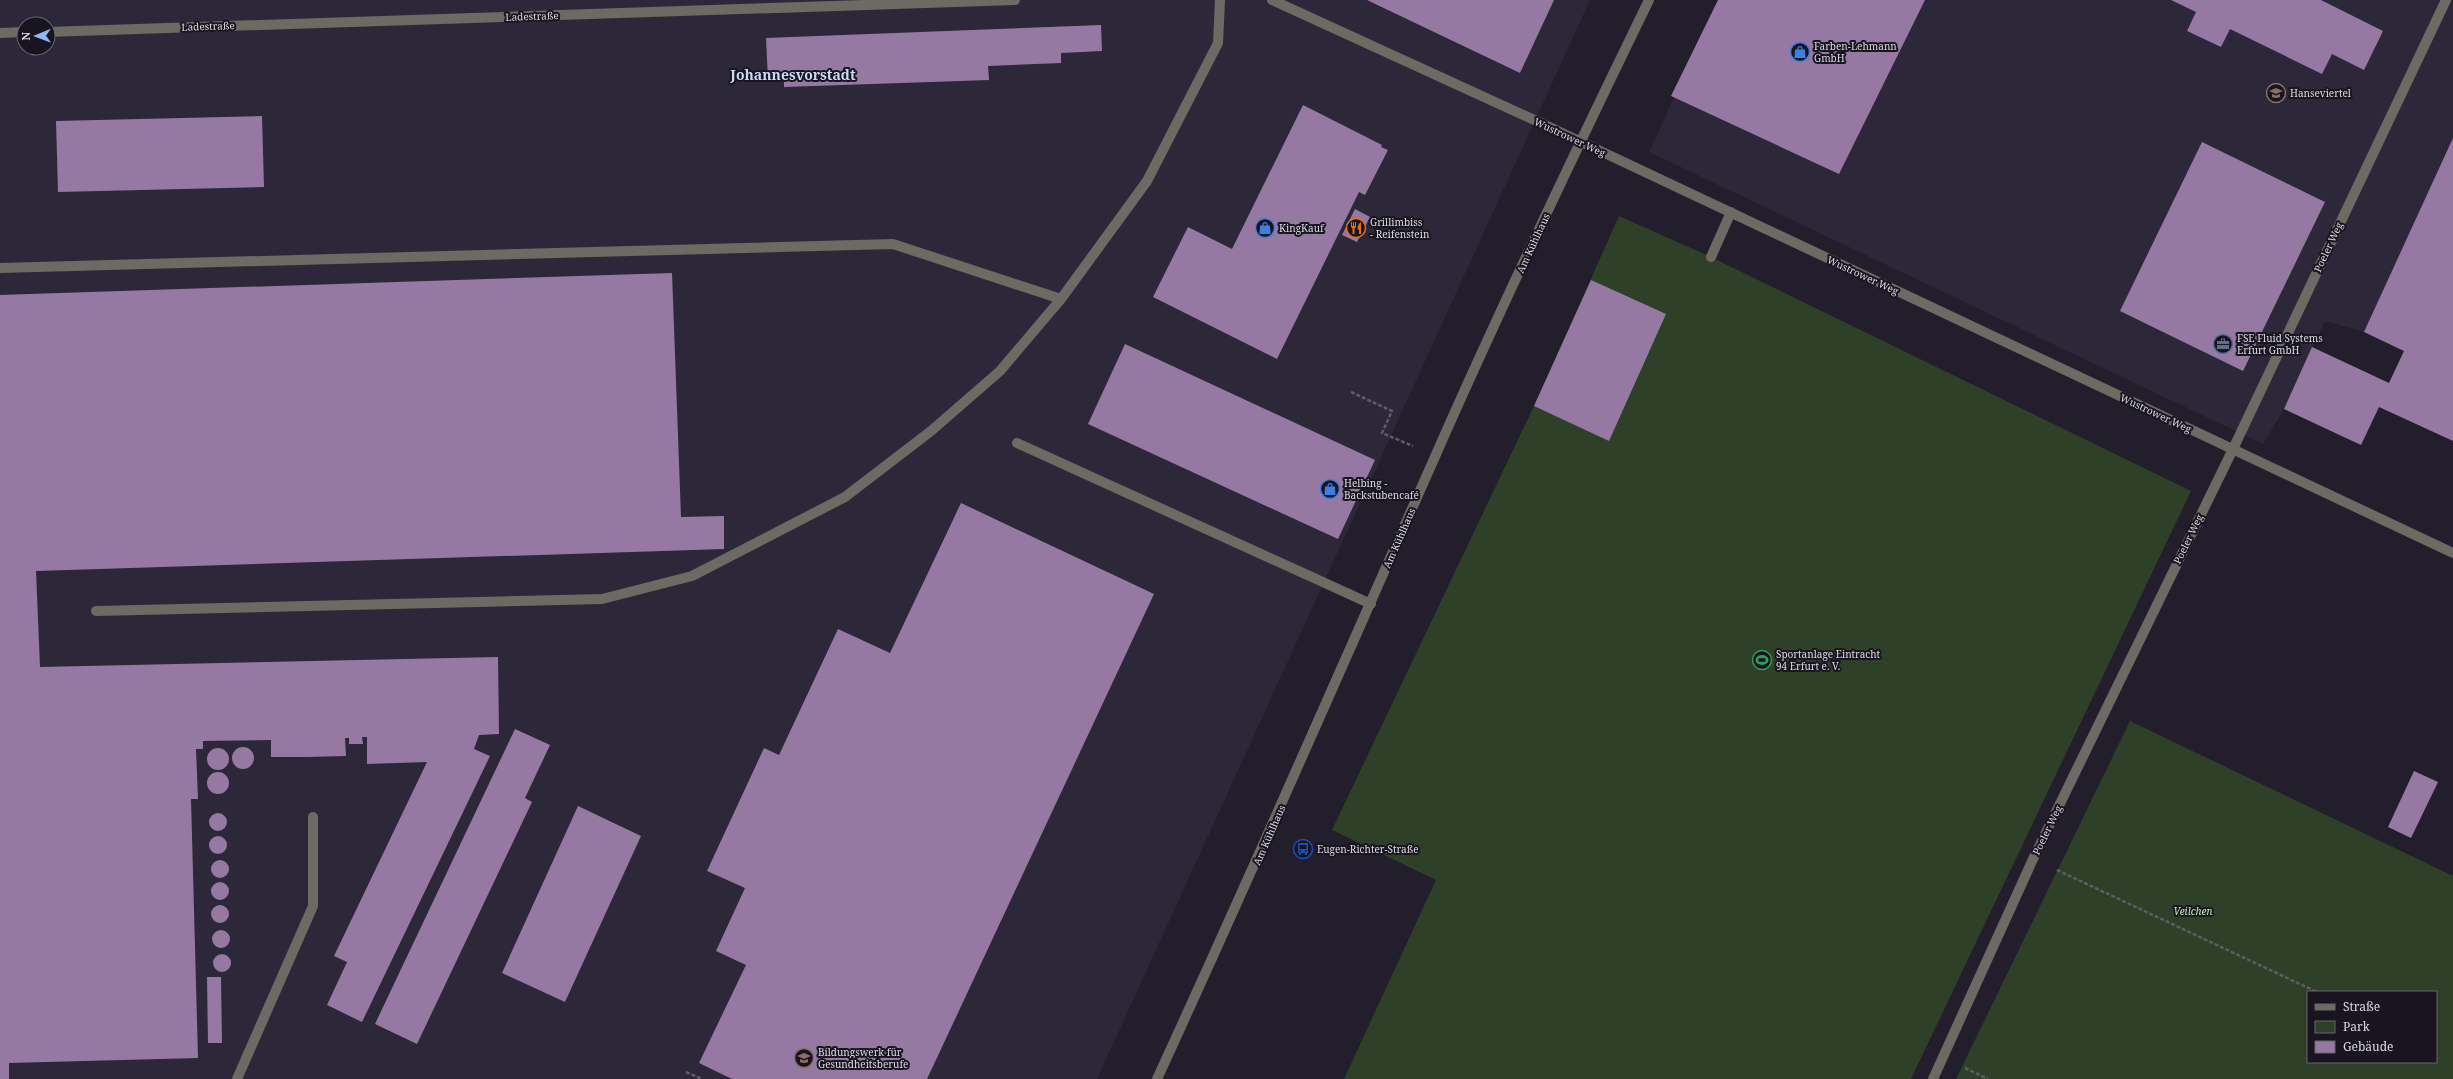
<svg xmlns="http://www.w3.org/2000/svg" width="2453" height="1079" font-family="'Noto Serif',serif">
<style>
.built{fill:#2d2839;fill-rule:evenodd}
.green{fill:#2e4028;fill-rule:evenodd}
.building{fill:#9679a2}
.lines{fill:none;stroke-linecap:round;stroke-linejoin:round}
.path{stroke:#5f5b67;stroke-width:2.5;stroke-dasharray:4 2;stroke-linecap:butt}
.minor{stroke:#6d6a63;stroke-width:10}
.labels{text-anchor:middle;stroke-width:4;stroke-linejoin:round;paint-order:stroke}
.street-label{font-size:10px;fill:#dcdae2;stroke:#181521}
.poi-label{font-size:10px;fill:#dcdae2;stroke:#181521;text-anchor:start}
.park-label{font-size:10px;font-style:italic;fill:#c1f2b1;stroke:#181521}
.district-label{font-size:14px;font-weight:bold;fill:#cbdaf5;stroke:#181521}
</style>
<rect width="100%" height="100%" fill="#221e2b"/>
<path class="built" d="M0,0H1590L1097,1079H0ZM24,24H48V48H24Z
M1719,0H2453V374L2364,332L2325,321L2284,409L2263,444L1649,152Z"/>
<path class="green" d="M1619,216L1711,257L2191,491L1911,1079H1344L1436,880L1332,830L1534,406Z
M2130,721L2453,876V1079H1956ZM2308,992H2436V1062H2308Z"/>
<path class="building" d="M1367,0H1554L1520,73Z
M1718,0H1925L1839,174L1671,96Z
M2171,0H2321L2383,31L2364,70L2332,54L2322,74L2230,29L2221,47L2187,31L2196,12Z
M1101,25L1102,51L1061,53V63L988,66L989,80L784,87V79L768,80L766,38Z
M1303,105L1382,145L1381,147L1388,150L1365,195L1359,192L1277,359L1153,297L1188,227L1232,249Z
M262,116L264,187L58,192L56,121Z
M2453,138V441L2379,407L2361,445L2284,409L2312,347L2389,383L2404,351L2364,332Z
M2202,142L2325,202L2243,371L2120,311Z
M1355,209L1370,217L1357,242L1342,235Z
M672,273L681,517L724,516V549L36,571L40,667L498,657L499,734L479,735L474,749L490,756L362,1022L327,1005L347,962L334,956L427,762L367,764V737H362L363,744H349V738H345L346,756L307,757H271V740L203,741V749H196L198,799H191L198,1058L9,1063V1079H0V295Z
M1591,280L1666,314L1609,441L1534,406Z
M1125,344L1375,460L1338,539L1088,424Z
M961,503L1154,594L927,1079H732L699,1063L746,965L716,951L745,888L707,871L764,748L779,755L838,629L890,653Z
M515,729L550,745L525,798L532,802L417,1044L375,1024Z
M232 758a11 11 0 1 1 22 0a11 11 0 1 1-22 0Z
M207 759a11 11 0 1 1 22 0a11 11 0 1 1-22 0Z
M2414,771L2438,782L2411,838L2388,827Z
M207 783a11 11 0 1 1 22 0a11 11 0 1 1-22 0Z
M578,806L641,836L565,1002L502,973Z
M209 822a9 9 0 1 1 18 0a9 9 0 1 1-18 0Z
M209 845a9 9 0 1 1 18 0a9 9 0 1 1-18 0Z
M211 869a9 9 0 1 1 18 0a9 9 0 1 1-18 0Z
M211 891a9 9 0 1 1 18 0a9 9 0 1 1-18 0Z
M211 914a9 9 0 1 1 18 0a9 9 0 1 1-18 0Z
M212 939a9 9 0 1 1 18 0a9 9 0 1 1-18 0Z
M213 963a9 9 0 1 1 18 0a9 9 0 1 1-18 0Z
M207,977H221L222,1043H208Z"/>
<g class="lines">
<path class="path" d="M1351,392L1392,411L1382,433L1413,446
M2057,870L2317,992
M1965,1068L1988,1079
M686,1072L702,1079"/>
<path class="minor" d="M1272,0L1541,123L2453,553
M48,32L1015,0
M0,33L24,32
M1711,257L1731,212
M0,268L893,244L1061,299
M1017,443L1371,604
M96,611L602,599L692,576L845,497L931,431L1000,371L1061,299L1147,181L1218,43L1220,0
M237,1079L313,906V817
M1157,1079C1252,873 1342,666 1434,459C1502,304 1575,152 1649,0
M1933,1079L2033,859L2233,449L2446,0"/>
</g>
<defs>
<g id="shop-ring" transform="scale(1)"><circle r="9.5" fill="#181521" stroke="#3f7fe0" stroke-width="1.5"/><path d="M-5-2.5h2.3a2.7 3.5 0 0 1 5.4 0H5L5.5 6h-11ZM-1.5-2.5h3a1.5 2.3 0 0 0-3 0Z" fill="#3f7fe0"/></g>
<g id="school-ring" transform="scale(1)"><circle r="9.5" fill="#181521" stroke="#8d6e63" stroke-width="1.5"/><path d="M0-5L7-2L0 1L-7-2ZM-4 1L0 2.5L4 1V4Q0 6-4 4Z" fill="#8d6e63"/></g>
<g id="restaurant-ring" transform="scale(1)"><circle r="9.5" fill="#181521" stroke="#e8710a" stroke-width="1.5"/><path d="M-5-6h1v4h1v-4h1v4h1v-4h1v5L-1.5 .5V6h-2V.5L-5-1ZM5-6V6H3V1.5H1.5Q1.5-4 5-6Z" fill="#e8710a"/></g>
<g id="office-ring" transform="scale(1)"><circle r="9.5" fill="#181521" stroke="#5c6f8a" stroke-width="1.5"/><path d="M-6-3h4V-5.5h4V-3h4V5H-6ZM-1-4.5V-3h2v-1.5ZM-6 0V1H6V0Z" fill="#5c6f8a"/></g>
<g id="stadium-ring" transform="scale(1)"><circle r="9.5" fill="#181521" stroke="#2e9e5b" stroke-width="1.5"/><path d="M0-5a6.5 5 0 1 0 0 10a6.5 5 0 1 0 0-10ZM-3.5-1.8h7v3.6h-7Z" fill="#2e9e5b"/></g>
<g id="bus-ring" transform="scale(1)"><circle r="9.5" fill="#181521" stroke="#1a4fb4" stroke-width="1.5"/><path d="M-5-6H5V4H4V6H2V4H-2V6H-4V4H-5ZM-3.5-4V0h7V-4ZM-3.5 1.2v1.5H-2V1.2ZM2 1.2v1.5H3.5V1.2Z" fill="#1a4fb4"/></g>
</defs>
<g fill-rule="evenodd">
<use href="#shop-ring" x="1800" y="52"/>
<use href="#school-ring" x="2276" y="93"/>
<use href="#shop-ring" x="1265" y="228"/>
<use href="#restaurant-ring" x="1356" y="228"/>
<use href="#office-ring" x="2223" y="344"/>
<use href="#shop-ring" x="1330" y="489"/>
<use href="#stadium-ring" x="1762" y="660"/>
<use href="#bus-ring" x="1303" y="849"/>
<use href="#school-ring" x="804" y="1058"/>
</g>
<g class="labels">
<g class="street-label">
<text transform="translate(532 16) rotate(-2)" y="4">Ladestraße</text>
<text transform="translate(208 26) rotate(-2)" y="4">Ladestraße</text>
<text transform="translate(1570 137) rotate(25)" y="4">Wustrower Weg</text>
<text transform="translate(1533 243) rotate(-65)" y="4">Am Kühlhaus</text>
<text transform="translate(2328 247) rotate(-65)" y="4">Poeler Weg</text>
<text transform="translate(1863 275) rotate(25)" y="4">Wustrower Weg</text>
<text transform="translate(2156 413) rotate(25)" y="4">Wustrower Weg</text>
<text transform="translate(1399 538) rotate(-66)" y="4">Am Kühlhaus</text>
<text transform="translate(2188 539) rotate(-64)" y="4">Poeler Weg</text>
<text transform="translate(2047 830) rotate(-64)" y="4">Poeler Weg</text>
<text transform="translate(1269 835) rotate(-66)" y="4">Am Kühlhaus</text>
</g>
<g class="poi-label">
<text x="1814" y="50">Farben-Lehmann<tspan x="1814" dy="12">GmbH</tspan></text>
<text x="2290" y="97">Hanseviertel</text>
<text x="1370" y="226">Grillimbiss<tspan x="1370" dy="12">- Reifenstein</tspan></text>
<text x="1279" y="232">KingKauf</text>
<text x="2237" y="342">FSE Fluid Systems<tspan x="2237" dy="12">Erfurt GmbH</tspan></text>
<text x="1344" y="487">Helbing -<tspan x="1344" dy="12">Backstubencafé</tspan></text>
<text x="1776" y="658">Sportanlage Eintracht<tspan x="1776" dy="12">94 Erfurt e. V.</tspan></text>
<text x="1317" y="853">Eugen-Richter-Straße</text>
<text x="818" y="1056">Bildungswerk für<tspan x="818" dy="12">Gesundheitsberufe</tspan></text>
</g>
<g class="park-label">
<text x="2193" y="915">Veilchen</text>
</g>
<g class="district-label">
<text x="793" y="80">Johannesvorstadt</text>
</g>
</g>
<rect x="2307" y="991" width="130" height="72" fill="#181521" stroke="#66646e"/>
<rect x="2315" y="1004" width="20" height="6" fill="#6d6a63" stroke="#66646e"/>
<text x="2343" y="1011" font-size="12" fill="#dcdae2">Straße</text>
<rect x="2315" y="1021" width="20" height="12" fill="#2e4028" stroke="#66646e"/>
<text x="2343" y="1031" font-size="12" fill="#dcdae2">Park</text>
<rect x="2315" y="1041" width="20" height="12" fill="#9679a2" stroke="#66646e"/>
<text x="2343" y="1051" font-size="12" fill="#dcdae2">Gebäude</text>
<g transform="translate(36 36) rotate(269)"><circle r="19" fill="#181521" stroke="#66646e"/>
<path d="M0-3L7 15L0 10L-7 15Z" fill="#92b7fd"/>
<text y="-6" font-size="11" font-weight="bold" text-anchor="middle" fill="#dcdae2">N</text>
</g>
</svg>
